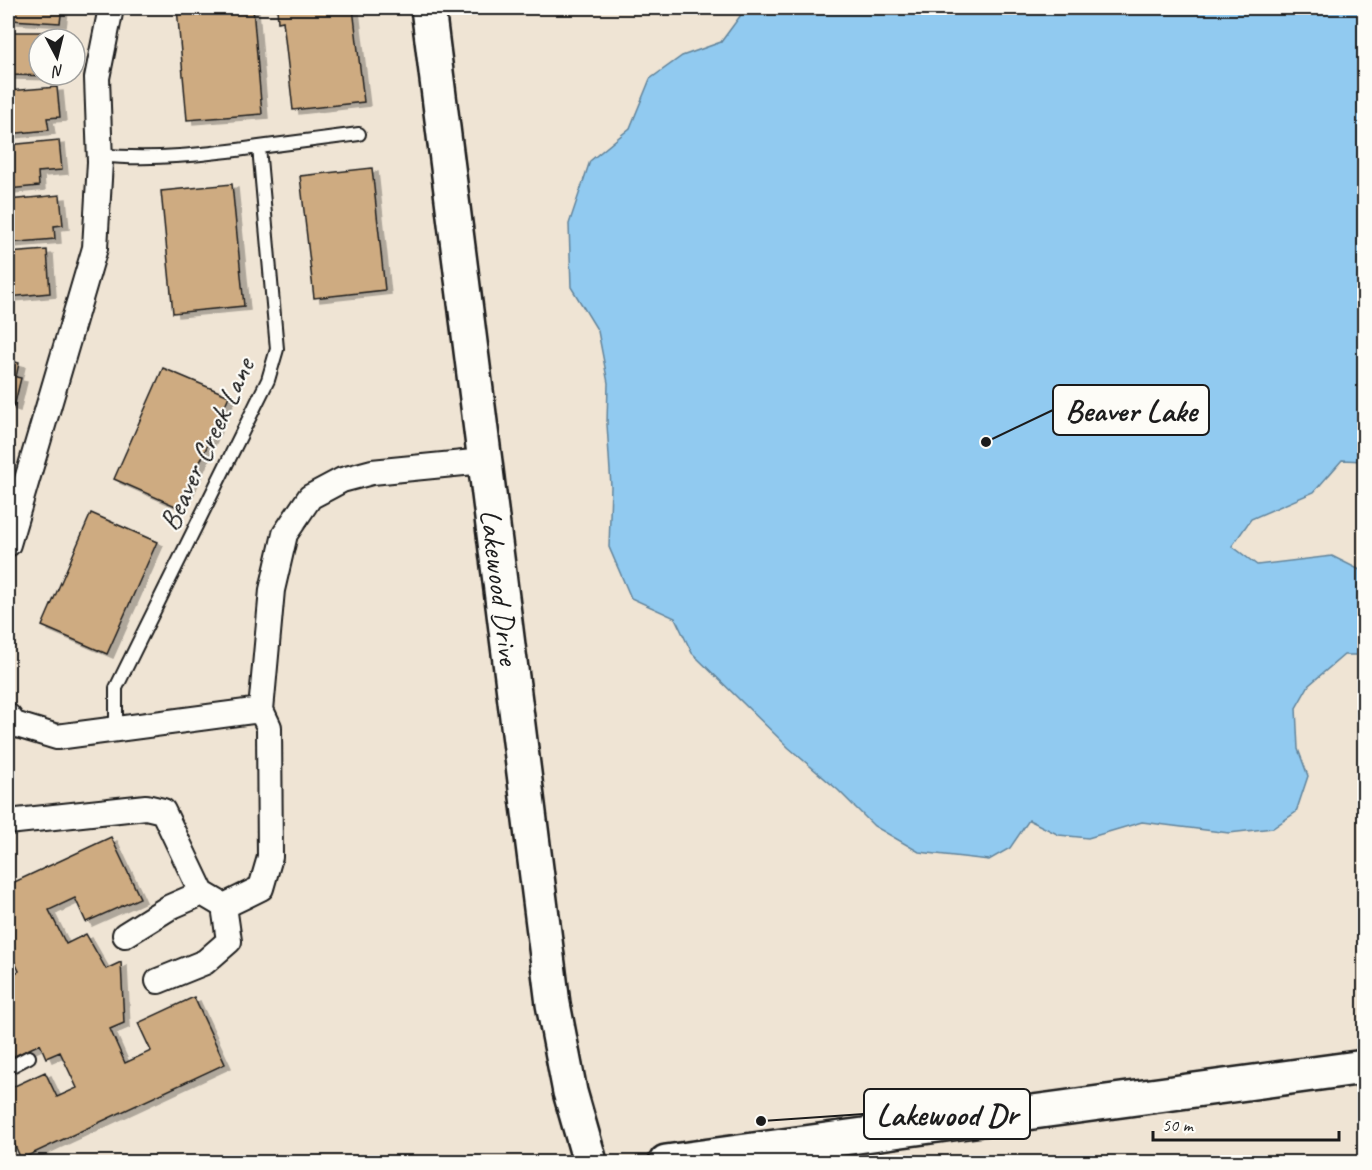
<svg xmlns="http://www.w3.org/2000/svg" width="1372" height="1170" font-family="Caveat,sans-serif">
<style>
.water{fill:#91caf0;stroke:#62849b;stroke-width:1.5}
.building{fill:#ceab81;stroke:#1c1c1c;stroke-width:1.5;filter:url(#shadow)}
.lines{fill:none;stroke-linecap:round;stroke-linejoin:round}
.lane-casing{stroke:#1c1c1c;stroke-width:16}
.street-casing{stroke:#1c1c1c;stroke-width:28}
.secondary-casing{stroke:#1c1c1c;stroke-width:38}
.lane{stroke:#fdfcf7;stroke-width:12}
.street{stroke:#fdfcf7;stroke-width:24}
.secondary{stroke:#fdfcf7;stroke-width:33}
.labels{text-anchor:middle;stroke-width:4.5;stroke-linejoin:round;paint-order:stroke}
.street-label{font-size:30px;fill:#1c1c1c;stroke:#fdfcf7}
.leader{fill:none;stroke:#1c1c1c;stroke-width:2}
.callout-dot{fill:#1c1c1c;stroke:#fdfcf7;stroke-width:2}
.callout{fill:#fdfcf7;stroke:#1c1c1c;stroke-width:2}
.callout-label{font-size:32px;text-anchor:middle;font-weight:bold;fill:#1c1c1c}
</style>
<defs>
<filter id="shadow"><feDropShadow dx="6" dy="4" stdDeviation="0" flood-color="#0004"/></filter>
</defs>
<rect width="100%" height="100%" fill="#efe4d4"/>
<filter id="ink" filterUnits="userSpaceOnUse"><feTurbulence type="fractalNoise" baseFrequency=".0167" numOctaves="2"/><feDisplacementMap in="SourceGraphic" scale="12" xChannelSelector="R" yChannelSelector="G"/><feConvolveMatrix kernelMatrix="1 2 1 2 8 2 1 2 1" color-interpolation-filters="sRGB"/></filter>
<g filter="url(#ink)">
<path class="water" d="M746,8H1364V461L1342,460L1314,492L1251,519L1232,546L1257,565L1332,556L1364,572V655H1344L1309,685L1296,708L1298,749L1308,776L1296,812L1273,828L1229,833L1142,822L1088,838L1059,835L1029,820L1010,848L989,860L919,852L874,826L838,790L789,748L692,653L675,618L631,598L609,547L611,487L607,424L608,383L598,331L571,287L569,224L590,161L630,128L650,79L682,56L721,42Z"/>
<path class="building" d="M13,8H76H62L60,23L11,20Z
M177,8H253L262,114L187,120Z
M277,8H353L364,102L293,110L283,21L278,22Z
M8,32H65L64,39H39V75L54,76L8,75Z
M57,87L60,117L47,118L49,130L8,134V91Z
M59,140L62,170L38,172L39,186L8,189V145Z
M372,168L385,290L314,298L300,176Z
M232,184L244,306L173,313L161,191Z
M60,195L63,225L54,226L55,239L8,243V200Z
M47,250L50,293L8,297V253Z
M8,360L19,363L16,377L21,378L14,407L8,405Z
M163,368L229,396L180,508L114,479Z
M91,513L157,542L107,654L42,626Z
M111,837L140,898L86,922L75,898L49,910L66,944L86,934L106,969L121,962L124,1023L110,1029L125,1063L151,1051L138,1023L194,997L225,1064L21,1159L8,1130V1089L45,1072L57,1097L77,1088L60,1052L46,1058L40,1044L8,1059V996L12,994L8,977L19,971L8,948V885Z"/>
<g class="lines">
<g class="lane-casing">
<path id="lane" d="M259,147L359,134
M100,155C152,161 207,154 259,147L277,349L268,380L116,688V729
M8,1068L29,1057"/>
</g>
<g class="street-casing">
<path id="street" d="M8,544L95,248L100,162L97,78L111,8
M8,716L14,724L57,737L261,710L272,590L285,534L310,497L342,480L372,472L484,461
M8,822L146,807L163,811L202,893L224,906L261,888L270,857L269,727L261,710
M125,935L170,907L202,893
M158,981L205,962L229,941L224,906"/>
</g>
<g class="secondary-casing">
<path id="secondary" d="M428,8L553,1004L570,1092L590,1162
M666,1162L1364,1067"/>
</g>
<use href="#lane" class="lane"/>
<use href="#street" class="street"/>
<use href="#secondary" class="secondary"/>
</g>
</g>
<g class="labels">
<g class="street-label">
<text transform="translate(206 444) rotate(-65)" y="10">Beaver Creek Lane</text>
<text transform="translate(500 587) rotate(83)" y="10">Lakewood Drive</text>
</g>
</g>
<path class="leader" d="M986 442L1053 410M761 1121L864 1114"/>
<g class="callout-dot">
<circle cx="986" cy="442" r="6"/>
<circle cx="761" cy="1121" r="6"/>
</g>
<g class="callout">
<rect x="1053" y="385" width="156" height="50" rx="6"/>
<rect x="864" y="1089" width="166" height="50" rx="6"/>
</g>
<g class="callout-label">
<text x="1131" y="421">Beaver Lake</text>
<text x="947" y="1125">Lakewood Dr</text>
</g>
<rect width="1372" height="1170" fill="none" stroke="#fdfcf7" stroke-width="30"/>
<rect x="15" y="15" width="1342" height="1140" fill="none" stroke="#1c1c1c" stroke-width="2" filter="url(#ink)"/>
<g transform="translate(57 57) rotate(173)"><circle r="28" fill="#fdfcf7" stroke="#a3a29f" stroke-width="1.5"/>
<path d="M0-4.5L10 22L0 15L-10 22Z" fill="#1c1c1c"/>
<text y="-9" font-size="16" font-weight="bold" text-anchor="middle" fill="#1c1c1c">N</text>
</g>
<path d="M1153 1131v9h186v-9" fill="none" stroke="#1c1c1c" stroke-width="3"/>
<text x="1162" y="1131" font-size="18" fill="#1c1c1c" stroke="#fdfcf7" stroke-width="4.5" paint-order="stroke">50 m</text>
</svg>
